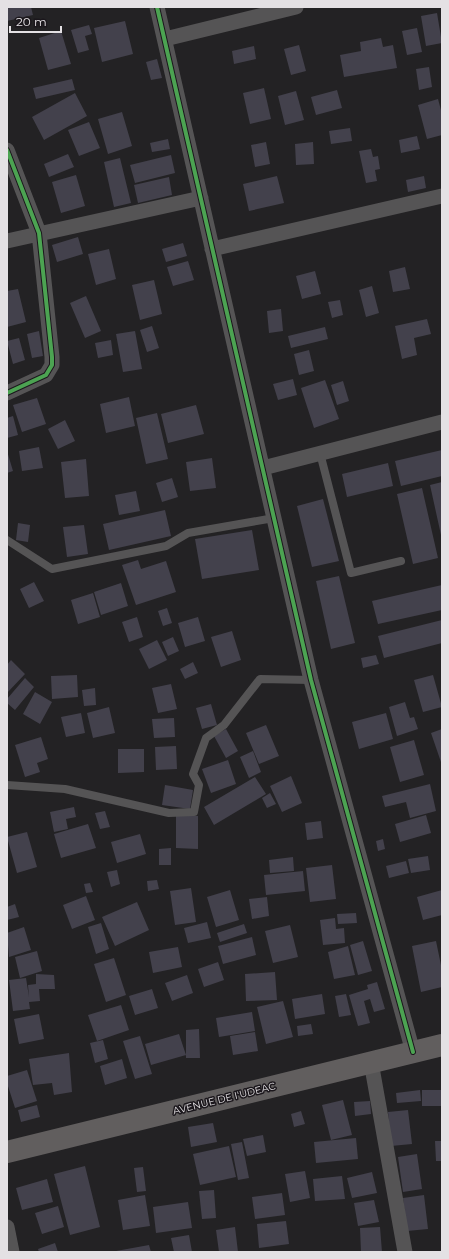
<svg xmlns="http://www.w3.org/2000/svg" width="449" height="1259" font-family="Montserrat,sans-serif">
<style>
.building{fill:#43414c}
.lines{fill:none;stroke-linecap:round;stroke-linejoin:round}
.lane{stroke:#555455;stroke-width:8}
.street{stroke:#555455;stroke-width:15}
.secondary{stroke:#615e5e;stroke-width:22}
.cycleway-casing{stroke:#1b171c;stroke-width:6}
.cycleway{stroke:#4ca352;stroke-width:4}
.labels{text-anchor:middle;stroke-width:3;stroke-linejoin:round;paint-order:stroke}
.street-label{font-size:10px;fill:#e4e1e4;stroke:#1b171c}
</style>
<rect width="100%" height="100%" fill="#232224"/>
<path class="building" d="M7,7H31L33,15L7,21Z
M437,13L442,43L426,46L421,16Z
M125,21L133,54L102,62L94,28Z
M89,25L92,34L85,36L89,50L78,53L71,30Z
M417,28L422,52L407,55L402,31Z
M61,31L71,64L48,70L39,38Z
M381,38L383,47L393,45L397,68L344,77L340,55L361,51L360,42Z
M299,45L306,71L291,75L284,49Z
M254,46L256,59L234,64L232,51Z
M157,59L162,78L151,80L146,62Z
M429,67L432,87L419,90L416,69Z
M72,79L75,90L36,99L33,88Z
M264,88L271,119L250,124L243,93Z
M337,90L342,108L316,115L311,97Z
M296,91L304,120L285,125L278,96Z
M75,93L87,116L44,140L32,117Z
M438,99L442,114V135L427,139L418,105Z
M122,112L132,146L108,154L98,119Z
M89,122L100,148L79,156L68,130Z
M350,128L352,141L331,144L329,131Z
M417,136L420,149L401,153L399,140Z
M168,139L170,149L152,152L150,143Z
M266,142L270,164L255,167L251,145Z
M313,142L314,164L296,165L295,144Z
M371,149L373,157L378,156L380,169L375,170L377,181L366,183L359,151Z
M68,154L74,167L49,177L44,164Z
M171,155L175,173L135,183L130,165Z
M120,158L131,203L114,207L104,162Z
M76,175L85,206L61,213L52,182Z
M277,176L284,203L249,211L243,184Z
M424,176L426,188L408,192L406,180Z
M169,177L172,195L138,203L134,185Z
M78,237L83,254L57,262L52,245Z
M183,243L187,256L166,262L162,249Z
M109,249L116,279L96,285L88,254Z
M188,261L194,280L173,286L167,267Z
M405,267L410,289L393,292L389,271Z
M315,271L321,294L302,299L296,276Z
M154,280L162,314L140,320L132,285Z
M372,286L379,313L366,317L359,290Z
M18,289L26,322L7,327V291Z
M86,296L101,331L85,338L70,303Z
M340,300L343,315L332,318L328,302Z
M281,309L283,331L269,333L267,311Z
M427,319L431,334L414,338L417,355L402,359L395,326Z
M152,326L159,348L147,352L140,330Z
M325,327L328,339L291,348L288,336Z
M39,331L43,356L32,358L27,334Z
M135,331L142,369L123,372L116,334Z
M19,338L25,360L13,364L7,341Z
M111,340L113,355L98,358L95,343Z
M309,350L314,371L299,375L294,354Z
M293,379L297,395L278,400L273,384Z
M325,380L339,419L314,428L301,388Z
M343,381L349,401L337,405L331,385Z
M129,397L135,426L106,433L100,404Z
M37,398L46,424L22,432L13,405Z
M196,405L204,434L168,443L161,414Z
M157,413L168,459L146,464L136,418Z
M13,416L18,435L7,438V418Z
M65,420L75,441L58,449L48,429Z
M39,447L43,468L22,471L19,451Z
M442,450V476L401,486L395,461Z
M7,451L13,471L7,473Z
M212,458L216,488L190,491L186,462Z
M86,459L89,496L65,498L61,462Z
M388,463L393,486L347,497L342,474Z
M172,478L178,497L162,502L156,483Z
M442,482V535H441L430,485Z
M422,488L438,558L413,564L397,494Z
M136,491L140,511L119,515L115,495Z
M323,499L339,561L312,567L297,506Z
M165,510L171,536L109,550L103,524Z
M18,523L30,525L28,542L16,540Z
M84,525L88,554L67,557L63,527Z
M252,530L259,570L202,579L195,539Z
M138,560L141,569L166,561L176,592L136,605L122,565Z
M339,576L355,643L331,649L316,581Z
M34,582L44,601L29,608L20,589Z
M121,583L128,606L101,615L94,592Z
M442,585V610L378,624L372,601Z
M93,593L100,617L78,624L71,600Z
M167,608L172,623L163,626L158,611Z
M137,617L143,637L129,642L122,622Z
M198,617L205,641L185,647L178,623Z
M442,620V643L384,658L378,636Z
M232,631L241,660L221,667L211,637Z
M173,637L179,651L168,656L162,642Z
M157,640L167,660L149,669L139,649Z
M376,655L379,664L363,668L361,658Z
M11,660L25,674L7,693V665Z
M193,662L198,673L185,679L180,669Z
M77,675L78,697L52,699L51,676Z
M433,675L442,707L423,712L414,680Z
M25,678L34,687L15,710L7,703V699Z
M171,684L177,709L158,713L152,688Z
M95,688L96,705L84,706L82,690Z
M35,692L52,702L40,724L23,714Z
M405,702L410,718L414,717L418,729L397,736L389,707Z
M211,704L217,725L202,729L196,708Z
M109,707L115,733L93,738L87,713Z
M81,713L85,733L66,737L61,717Z
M386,713L393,739L359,749L352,722Z
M174,718L175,737L154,738L152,719Z
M266,725L279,756L259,764L246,733Z
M226,729L238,751L226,758L214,736Z
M442,729V765L431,733Z
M41,737L48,759L37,763L40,772L25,777L15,745Z
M414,740L424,775L400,782L390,747Z
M176,746L177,769L156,770L155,747Z
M118,749H144V772L118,773Z
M253,751L261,772L249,778L240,757Z
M228,760L236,784L211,793L202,769Z
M291,776L302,803L282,812L270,786Z
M255,777L266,794L214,825L204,807Z
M430,784L436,811L410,818L406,802L385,807L382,796Z
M165,785L193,790L190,809L162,805Z
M270,793L276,804L267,808L262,798Z
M74,807L76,817L66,819L68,829L54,832L50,812Z
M105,811L110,827L100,829L95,813Z
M176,815L198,816V849L176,848Z
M426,815L431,833L400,842L395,824Z
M321,821L323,838L307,840L305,823Z
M88,824L96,848L61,858L54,834Z
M27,832L37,867L17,873L7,837Z
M140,834L146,854L117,863L111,842Z
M383,839L385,849L378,851L376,841Z
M171,848V865H159V849Z
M428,856L430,870L411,873L408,859Z
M293,857L294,871L270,873L269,860Z
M406,861L409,873L389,878L386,866Z
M332,865L336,899L310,902L306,868Z
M117,870L120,884L111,887L107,872Z
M303,871L305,891L266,895L264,875Z
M157,880L159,889L148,891L147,881Z
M90,883L93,892L86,893L84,884Z
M191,888L196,922L175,925L170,891Z
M230,890L239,920L216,927L207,897Z
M442,890V915L423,920L417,897Z
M86,896L95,920L72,929L63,905Z
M267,897L269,916L252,919L249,899Z
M137,902L149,930L115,946L102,917Z
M15,904L19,917L7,920V907Z
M356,913L357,923L338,924L337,914Z
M335,918L336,929L344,928L345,943L323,945L320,920Z
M207,922L211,938L188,943L184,928Z
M101,923L109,949L96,954L88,927Z
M244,924L247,933L220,942L217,933Z
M290,925L298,957L273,963L265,931Z
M24,927L31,950L9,957L7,933Z
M252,937L256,955L223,964L218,946Z
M363,941L372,971L358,975L350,945Z
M436,941L442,970V987L421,992L412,946Z
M348,946L355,975L334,979L328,952Z
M178,947L182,967L153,973L149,952Z
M37,951L42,971L20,978L15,957Z
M114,958L126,995L106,1002L94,964Z
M218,962L224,980L204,987L198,969Z
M275,972L277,1000L246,1001L245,974Z
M36,974L54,975L55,989H39L40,1001L29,1002L30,1009L13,1011L9,980L26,978L29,997L28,985L36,984Z
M187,975L193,993L172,1001L165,983Z
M377,982L385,1009L374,1012L370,999L364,1001L370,1023L358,1026L349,995L368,989L367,985Z
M152,989L158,1008L135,1015L129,996Z
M322,994L325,1014L295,1019L292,999Z
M346,994L351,1015L339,1017L335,996Z
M283,1001L293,1037L266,1044L257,1007Z
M121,1005L129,1030L97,1041L88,1015Z
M252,1012L255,1031L219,1037L216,1018Z
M39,1014L44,1039L19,1044L14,1019Z
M311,1024L313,1034L298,1036L297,1026Z
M199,1029L200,1058H186V1030Z
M255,1032L258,1051L233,1055L230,1036Z
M179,1034L186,1055L151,1065L145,1044Z
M140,1036L152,1074L135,1079L123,1041Z
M103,1040L108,1059L95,1063L90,1043Z
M69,1053L72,1092L54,1095L52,1083L33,1085L29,1059Z
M122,1059L127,1078L105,1085L100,1066Z
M27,1070L37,1101L15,1108L7,1083V1076Z
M420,1090L421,1101L397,1103L396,1093Z
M422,1090H442V1106H422Z
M343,1100L352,1135L331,1140L322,1105Z
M370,1101L371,1114L355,1116L354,1102Z
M37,1105L40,1117L21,1122L18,1110Z
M408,1110L412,1144L391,1146L388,1112Z
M301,1111L305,1124L294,1127L291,1114Z
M213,1123L217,1142L191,1147L188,1127Z
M263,1135L266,1152L247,1156L243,1139Z
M356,1138L358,1159L316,1163L314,1142Z
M435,1141H442V1161H436Z
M242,1142L249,1178L238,1180L231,1144Z
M229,1146L236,1177L200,1185L193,1154Z
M417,1154L422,1189L403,1192L398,1157Z
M85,1166L100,1227L70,1235L54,1174Z
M143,1167L146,1191L137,1192L134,1168Z
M305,1171L310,1198L290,1202L285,1174Z
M372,1172L377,1193L352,1198L347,1178Z
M342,1176L345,1199L315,1201L313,1179Z
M47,1179L53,1202L22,1210L16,1188Z
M214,1190L216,1218L202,1219L199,1191Z
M282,1193L285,1215L255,1219L252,1197Z
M145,1195L150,1226L123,1230L118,1200Z
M424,1195L428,1229L407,1231L403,1198Z
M374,1200L379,1222L358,1226L354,1203Z
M188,1202L192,1228L156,1233L153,1207Z
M58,1206L64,1227L42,1234L35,1213Z
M286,1221L289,1244L259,1248L257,1224Z
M235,1227L238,1252H219L216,1230Z
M380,1227L382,1252H361L360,1228Z
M189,1235L192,1252H174L171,1238Z
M55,1243L58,1252H39L38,1249Z
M149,1245L151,1252H116V1251Z"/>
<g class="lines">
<path class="lane" d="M320,453L351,573L401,561
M7,540L52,569L166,546L188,533L274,518
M7,785L65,789L169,813L194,812L199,785L193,774L206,738L224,725L260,679L311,680"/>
<path class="street" d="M157,7L311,680L413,1052
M165,39L296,7
M7,150L39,233L52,357V365L46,375L7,393
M7,241L201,198
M212,249L442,196
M263,468L442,422
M371,1062L405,1252
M7,1227L12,1252"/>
<path class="secondary" d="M7,1152L442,1045"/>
<g class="cycleway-casing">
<path id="cycleway" d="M157,7L311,680L413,1052
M7,150L39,233L52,357V365L46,375L7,393"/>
</g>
<use href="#cycleway" class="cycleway"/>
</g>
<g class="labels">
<g class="street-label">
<text transform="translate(224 1098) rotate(-14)" y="4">AVENUE DE I'UDEAC</text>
</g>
</g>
<rect width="449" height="1259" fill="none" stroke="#e4e1e4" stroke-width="16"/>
<path d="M10 26v6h51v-6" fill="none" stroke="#e4e1e4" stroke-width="2"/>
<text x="16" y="26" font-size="12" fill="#e4e1e4" stroke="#1b171c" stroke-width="3" paint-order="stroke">20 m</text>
</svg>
